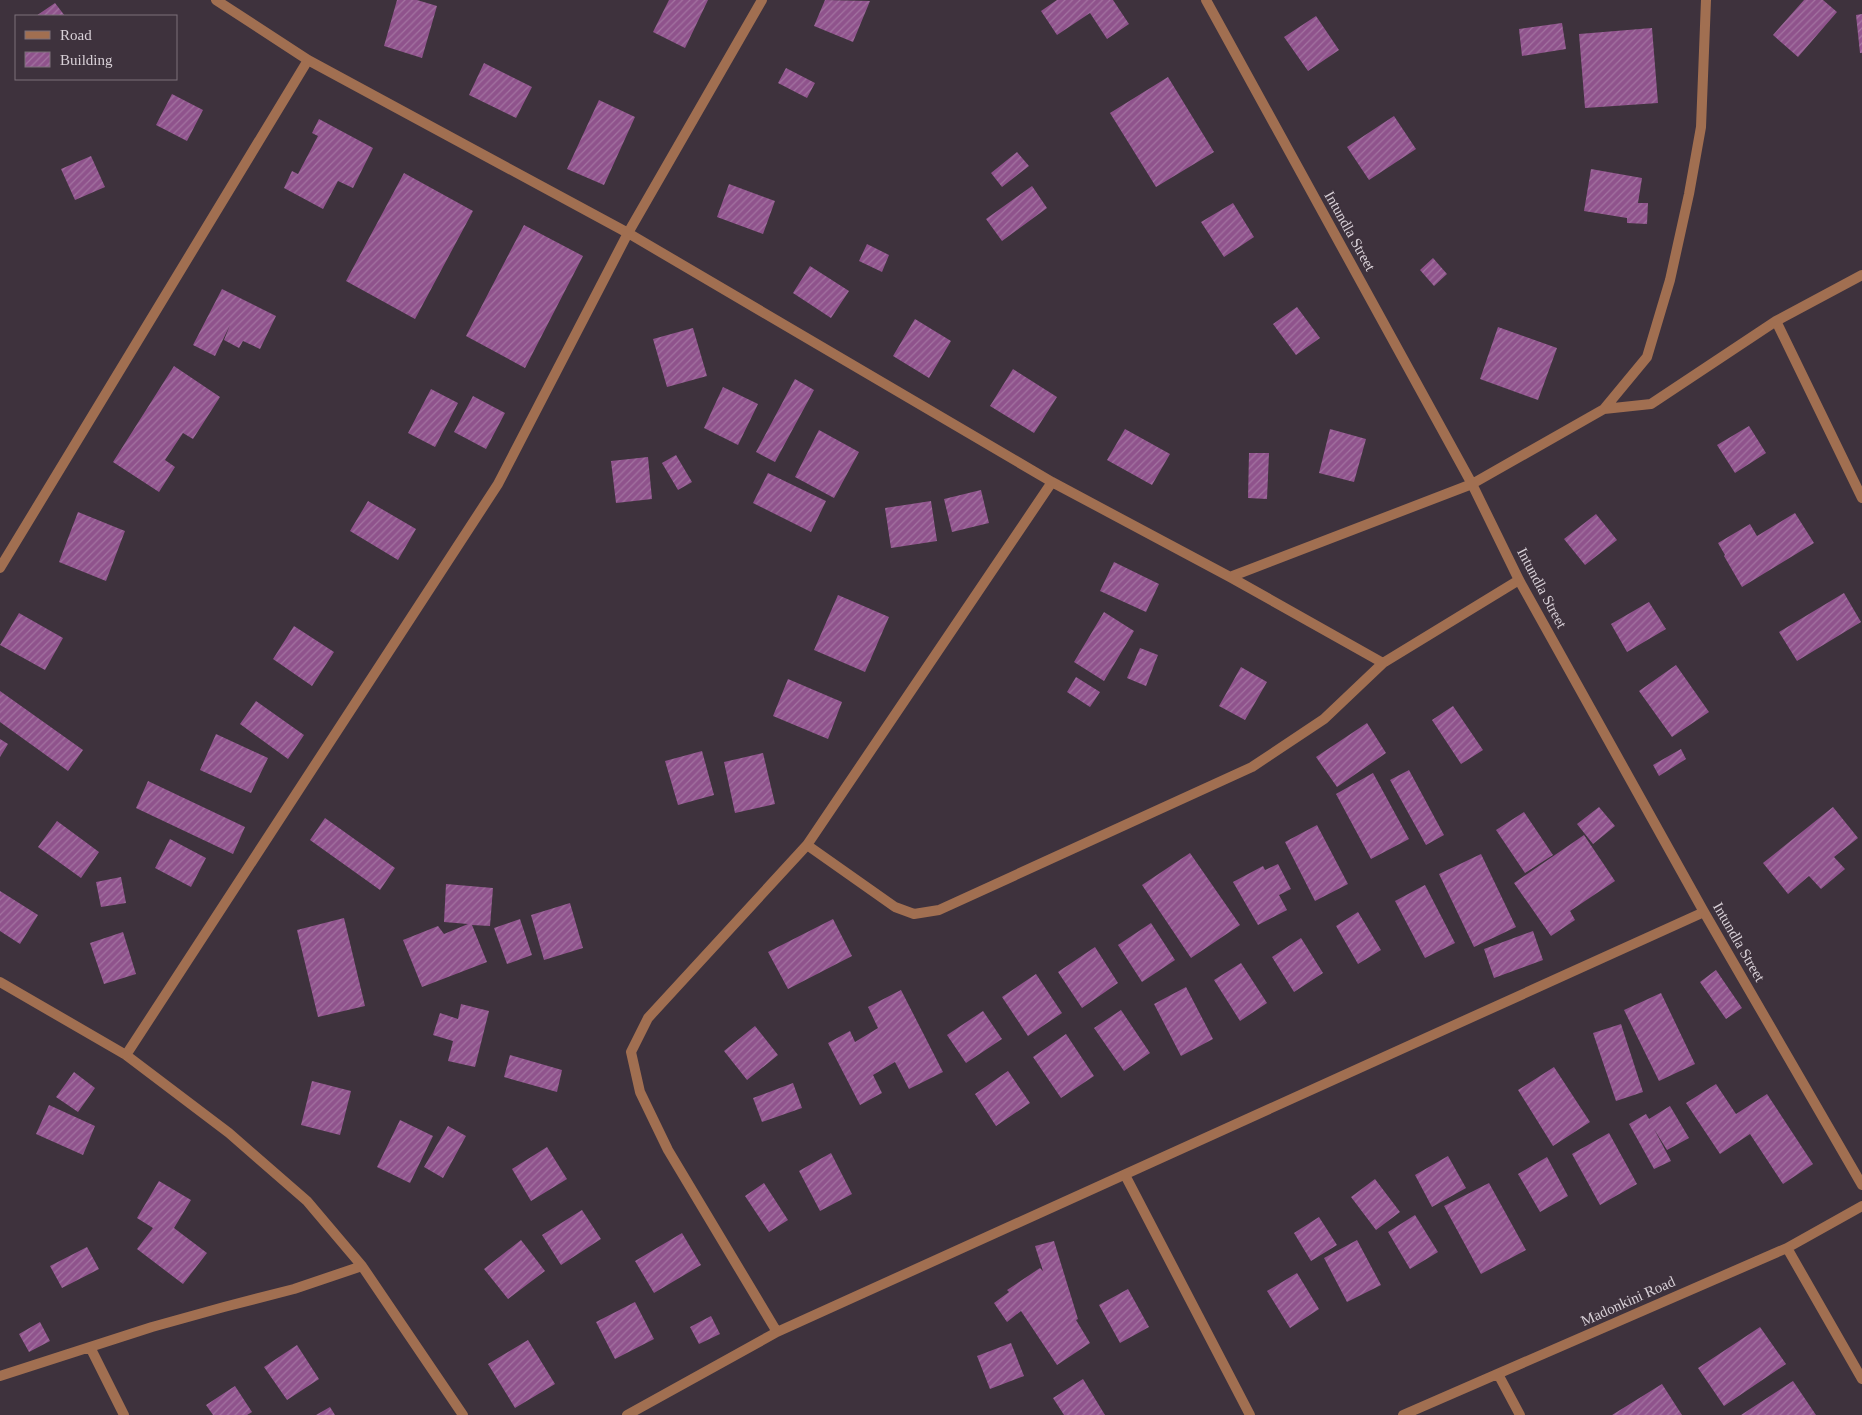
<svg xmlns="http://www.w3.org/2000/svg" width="1862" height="1415" font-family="'Times New Roman',serif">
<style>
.building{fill:url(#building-hatch)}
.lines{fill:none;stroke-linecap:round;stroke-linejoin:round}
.minor{stroke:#a16f51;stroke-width:10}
.labels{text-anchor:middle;stroke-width:4;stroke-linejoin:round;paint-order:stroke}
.street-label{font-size:15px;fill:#d8d0d7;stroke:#3e323d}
</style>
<defs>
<pattern id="building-hatch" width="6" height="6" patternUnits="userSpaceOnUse" patternTransform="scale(1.25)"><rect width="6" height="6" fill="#8f538c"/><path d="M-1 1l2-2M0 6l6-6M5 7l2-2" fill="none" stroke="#a373a1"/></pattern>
</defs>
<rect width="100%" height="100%" fill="#3e323d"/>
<path class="building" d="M397,0H417L437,6L422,58L384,46Z
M669,0H708L685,48L653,32Z
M825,0L870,1L853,42L814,26Z
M1057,0H1113L1129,24L1107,39L1090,13L1057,35L1041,11Z
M1804,0H1823L1837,12L1798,57L1773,35Z
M55,3L65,16H36Z
M1862,14V53H1860L1856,15Z
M1316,16L1339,50L1308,71L1284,37Z
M1562,23L1566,49L1522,56L1519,29Z
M1652,28L1658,103L1585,108L1579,34Z
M484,63L532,87L516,118L469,95Z
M786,68L815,83L807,98L778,83Z
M1168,77L1214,152L1156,187L1110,113Z
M172,94L203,110L187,141L156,125Z
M599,100L635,117L604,185L567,169Z
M1394,116L1416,149L1369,180L1347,147Z
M319,119L373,148L353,188L338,181L323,209L284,188L292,171L298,174L318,136L312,133Z
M1017,152L1029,166L1002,187L991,173Z
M91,156L105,187L75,200L61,169Z
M1591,169L1642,178L1638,203H1648L1647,224L1627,223V218L1584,211Z
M404,173L473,211L415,319L346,281Z
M729,184L775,201L763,234L717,217Z
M1032,186L1047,208L1002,241L986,219Z
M1233,203L1254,237L1224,257L1201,222Z
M524,225L583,256L525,368L466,336Z
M867,244L889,255L882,272L859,261Z
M1433,258L1447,274L1434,286L1420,270Z
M810,266L849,291L831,318L793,293Z
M222,289L276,316L260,349L243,341L239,348L224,340L230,325L215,356L193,345Z
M1297,307L1320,338L1296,355L1273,324Z
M915,319L951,341L929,378L893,356Z
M1498,327L1557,348L1538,400L1480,379Z
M693,328L707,376L667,387L653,339Z
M174,366L220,397L193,439L183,433L165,460L175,467L159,492L113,462Z
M1013,369L1057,397L1034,433L990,406Z
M795,379L814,390L775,462L756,452Z
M723,387L758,404L738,445L704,428Z
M431,389L458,403L435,447L408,433Z
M473,396L505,413L486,449L454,432Z
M1749,426L1766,453L1735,473L1717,445Z
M1125,429L1170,454L1152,485L1107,460Z
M1330,429L1366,439L1354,482L1319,473Z
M819,430L859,452L834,498L795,477Z
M1249,453H1269L1267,499L1248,498Z
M676,455L692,482L678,490L662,463Z
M648,457L652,499L616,503L611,461Z
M768,473L826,501L811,532L753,503Z
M981,490L989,523L952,532L944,499Z
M368,501L416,529L398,560L350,531Z
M931,501L937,541L891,548L885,508Z
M78,512L125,531L106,581L59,562Z
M1795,513L1814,543L1742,587L1724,556L1725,555L1718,543L1750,524L1757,536Z
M1596,514L1617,540L1585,565L1564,539Z
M1114,562L1159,584L1146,612L1100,591Z
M1844,593L1861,622L1797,661L1779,632Z
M838,595L889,617L865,672L814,650Z
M1649,602L1666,629L1627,652L1611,624Z
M1104,612L1134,631L1104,681L1074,662Z
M19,613L63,638L45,670L0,645Z
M294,626L334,652L312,686L273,659Z
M1140,648L1158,655L1146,686L1127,678Z
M1676,665L1709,712L1672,737L1639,691Z
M1241,667L1267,682L1245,720L1219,706Z
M1076,677L1100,692L1090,707L1067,692Z
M788,679L842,702L828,739L773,716Z
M0,691L83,750L68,771L0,722Z
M256,701L304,735L288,759L240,724Z
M1453,706L1483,750L1461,764L1432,720Z
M1367,723L1386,753L1337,787L1316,757Z
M216,734L268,758L251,793L200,770Z
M0,739L8,744L0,757Z
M1681,749L1686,759L1659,776L1653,765Z
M702,751L714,795L678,805L665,761Z
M763,753L775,804L735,813L724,762Z
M1409,770L1444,835L1426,845L1390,780Z
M1373,773L1409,839L1371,859L1336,794Z
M148,781L245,827L233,854L136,808Z
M1599,807L1615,826L1593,844L1577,824Z
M1833,807L1858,838L1834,857L1845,869L1821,889L1809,876L1788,894L1763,863Z
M1524,812L1553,855L1525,873L1496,830Z
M325,818L395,868L380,890L310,840Z
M57,821L99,852L81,878L38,847Z
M1317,825L1348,884L1315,901L1285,842Z
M1584,835L1615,881L1570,911L1575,920L1551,936L1514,883Z
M170,839L206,858L191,887L155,868Z
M1190,853L1240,925L1191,958L1142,885Z
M1481,854L1516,927L1474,947L1439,874Z
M1278,864L1291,889L1279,895L1287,910L1258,925L1233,882L1263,866L1265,870Z
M121,877L126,903L101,907L96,882Z
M446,884L493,888L490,926L472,925L487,962L422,987L403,940L438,926L444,934L468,924L444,922Z
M1425,885L1455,943L1425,958L1395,901Z
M0,891L38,915L20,944L0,931Z
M570,903L583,948L544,960L531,915Z
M1358,912L1381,950L1358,964L1336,926Z
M344,918L365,1006L318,1017L297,930Z
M520,919L532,955L507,964L494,928Z
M833,919L852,956L788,989L768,952Z
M1151,923L1175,960L1142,982L1118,945Z
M1533,931L1543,960L1494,978L1484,949Z
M123,932L136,974L104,984L90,943Z
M1301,938L1323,973L1294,992L1272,957Z
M1095,947L1118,983L1082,1008L1058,972Z
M1241,963L1267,1003L1240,1021L1214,980Z
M1716,970L1742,1008L1726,1019L1700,982Z
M1036,974L1062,1013L1028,1036L1002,997Z
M1186,987L1213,1039L1181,1056L1154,1004Z
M901,990L943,1072L909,1089L895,1062L873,1075L882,1093L860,1105L828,1043L850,1031L855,1042L878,1028L868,1007Z
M1661,993L1695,1064L1659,1081L1624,1010Z
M461,1004L489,1011L475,1067L448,1061L453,1041L433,1035L440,1013L458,1019Z
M1121,1010L1150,1053L1124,1071L1094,1028Z
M983,1011L1002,1039L966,1063L947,1035Z
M1621,1024L1643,1092L1616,1101L1593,1033Z
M755,1026L778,1055L747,1080L724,1051Z
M1066,1034L1094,1076L1061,1098L1033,1057Z
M510,1055L562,1070L557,1092L504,1077Z
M1554,1067L1590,1122L1553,1146L1518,1090Z
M1008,1071L1030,1103L996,1126L975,1094Z
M74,1072L95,1088L78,1112L56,1097Z
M312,1081L351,1091L340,1135L301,1125Z
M793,1083L802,1108L762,1122L753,1098Z
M1716,1084L1736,1114L1767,1094L1813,1164L1783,1184L1750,1134L1720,1154L1686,1103Z
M49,1105L95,1126L83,1155L36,1134Z
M1670,1106L1689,1138L1667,1150L1654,1129L1671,1161L1654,1169L1629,1124L1646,1114L1649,1119Z
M400,1120L433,1136L410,1183L377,1167Z
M448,1126L466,1136L443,1178L424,1167Z
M1609,1133L1637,1184L1600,1205L1572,1154Z
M547,1147L567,1179L531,1201L512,1169Z
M831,1153L852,1194L820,1211L799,1171Z
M1448,1156L1466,1188L1432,1207L1415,1175Z
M1547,1157L1568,1196L1540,1212L1518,1174Z
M1375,1179L1400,1212L1376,1230L1351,1197Z
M159,1181L191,1200L174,1228L207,1253L183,1284L137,1249L153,1228L137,1218Z
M764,1183L788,1220L769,1232L745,1196Z
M1489,1183L1526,1250L1481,1274L1444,1206Z
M582,1210L601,1239L561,1265L542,1235Z
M1415,1215L1438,1252L1410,1269L1388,1232Z
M1319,1217L1337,1245L1311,1261L1294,1233Z
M682,1233L701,1265L654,1293L635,1261Z
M521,1240L545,1271L508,1299L484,1269Z
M1357,1240L1381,1285L1347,1302L1324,1258Z
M1054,1241L1078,1319L1076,1320L1090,1343L1057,1365L1021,1311L1007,1322L994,1303L1009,1292L1007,1290L1040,1268L1043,1271L1035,1246Z
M87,1247L99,1269L62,1288L50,1266Z
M1297,1273L1319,1309L1290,1328L1267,1291Z
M1128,1289L1149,1327L1120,1343L1099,1305Z
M635,1302L654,1339L615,1359L596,1322Z
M711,1316L720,1334L699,1344L690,1327Z
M40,1322L50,1341L29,1352L19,1334Z
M1760,1327L1786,1364L1724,1406L1698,1368Z
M528,1340L555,1384L515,1408L488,1364Z
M1011,1343L1024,1376L990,1389L977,1356Z
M297,1345L319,1379L287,1400L264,1367Z
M1083,1379L1105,1415H1064L1053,1398Z
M1793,1381L1816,1415H1741Z
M1662,1384L1682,1415H1612Z
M235,1386L252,1412L247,1415H213L206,1405Z
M330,1407L335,1415H316Z"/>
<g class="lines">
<path class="minor" d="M216,0L308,60L628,233L1052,482L1230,577L1383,663L1519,580
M1206,0L1472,484L1519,580L1704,912L1862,1185
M1776,321L1862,498
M1604,409L1651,404L1776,321L1862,275
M0,568L308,60
M1230,577L1472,484L1604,409L1647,357L1670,280L1689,194L1701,127L1706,0
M807,845L895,907L914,914L939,910L1252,767L1324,719L1383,663
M0,982L126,1055L229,1133L307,1201L362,1266L463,1415
M126,1055L498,484L628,233L762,0
M1125,1175L1250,1415
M1787,1248L1862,1379
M777,1332L668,1150L640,1092L631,1052L648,1018L807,845L1052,482
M90,1347L124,1415
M1498,1374L1520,1415
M0,1376L152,1327L224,1307L294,1289L362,1266
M627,1415L777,1332L1704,912
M1403,1415L1787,1248L1862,1206"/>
</g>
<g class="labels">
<g class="street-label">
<text transform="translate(1350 231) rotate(61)" y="5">Intundla Street</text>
<text transform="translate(1542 588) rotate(62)" y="5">Intundla Street</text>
<text transform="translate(1739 942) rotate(60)" y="5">Intundla Street</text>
<text transform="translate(1628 1301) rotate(-24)" y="5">Madonkini Road</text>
</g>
</g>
<rect x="15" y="15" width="162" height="65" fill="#3e323d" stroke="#7c717b"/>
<rect x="25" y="31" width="25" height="8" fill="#a16f51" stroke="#7c717b"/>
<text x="60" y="40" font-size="15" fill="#d8d0d7">Road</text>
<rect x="25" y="52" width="25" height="15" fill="url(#building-hatch)" stroke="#7c717b"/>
<text x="60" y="65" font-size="15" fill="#d8d0d7">Building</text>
</svg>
